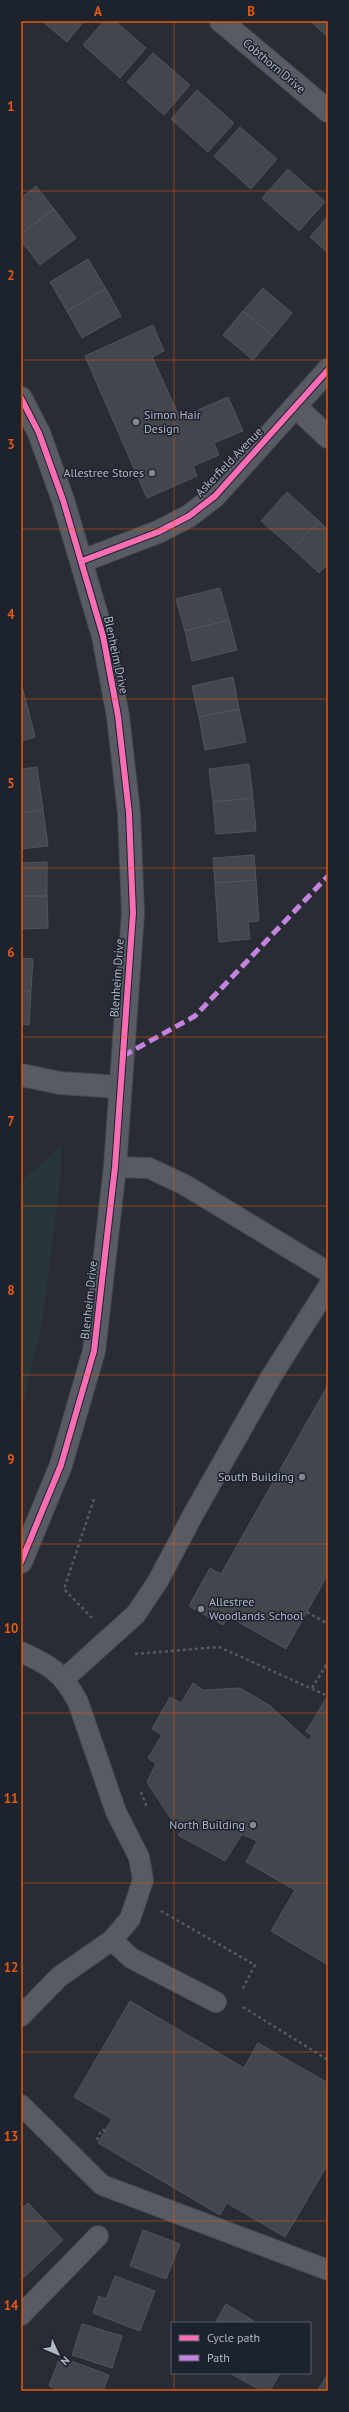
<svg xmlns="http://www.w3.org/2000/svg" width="349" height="2412" font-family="'PT Sans',sans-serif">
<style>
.green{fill:#27363a}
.building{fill:#43464d;stroke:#51545c}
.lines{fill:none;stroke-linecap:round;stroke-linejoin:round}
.service-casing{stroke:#45484d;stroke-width:22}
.minor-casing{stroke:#45484d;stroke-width:24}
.tertiary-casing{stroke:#45484d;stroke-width:24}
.path{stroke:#555a60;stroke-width:2.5;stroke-dasharray:3 3;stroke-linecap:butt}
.service{stroke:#585b63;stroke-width:20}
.minor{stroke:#585b63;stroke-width:22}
.tertiary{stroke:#585b63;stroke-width:22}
.quiet{stroke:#c483df;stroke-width:5;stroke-dasharray:10 5;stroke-linecap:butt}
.cycleway-casing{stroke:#1d222f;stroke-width:8}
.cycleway{stroke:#f96db3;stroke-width:6}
.grid{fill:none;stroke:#e8590c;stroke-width:1;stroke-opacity:0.55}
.poi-dot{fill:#838793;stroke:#1d222f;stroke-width:1.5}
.labels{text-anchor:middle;stroke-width:3;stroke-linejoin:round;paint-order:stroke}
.street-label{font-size:12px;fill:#b3b8c6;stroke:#1d222f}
.poi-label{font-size:12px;fill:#b3b8c6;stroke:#1d222f;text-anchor:end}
.neatline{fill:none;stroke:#e8590c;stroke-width:1.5}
.grid-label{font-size:13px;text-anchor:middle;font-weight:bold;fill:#e8590c}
</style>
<rect width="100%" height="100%" fill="#292c34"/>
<path class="green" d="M61,1146V1174L42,1323L21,1414V1182Z"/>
<path class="building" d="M42,21H84L67,42Z
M104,21H115L146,48L120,78L83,45Z
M310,21H328V37Z
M153,53L190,85L164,115L127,82Z
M197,90L234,123L208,152L171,119Z
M240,127L277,159L251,189L214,156Z
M288,169L325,202L299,231L262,198Z
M36,186L54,209L21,234V198Z
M54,209L76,238L40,265L21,241V234Z
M328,216V253L310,237Z
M88,259L106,289L67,311L50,282Z
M263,288L292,313L273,336L243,311Z
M106,289L121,316L82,338L67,311Z
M243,311L273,336L253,360L223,335Z
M153,325L164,351L152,357L180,418L228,397L243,431L214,443L219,455L193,466L197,476L147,498L85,356Z
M287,492L319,521L293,549L261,521Z
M319,521L328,530V564L319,573L293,549Z
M220,588L229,620L185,631L176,599Z
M229,620L237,650L192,661L185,631Z
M233,677L239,709L199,717L192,686Z
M21,683L27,705L21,706Z
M27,705L35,737L21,741V706Z
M239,709L246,742L205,750L199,717Z
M249,764L253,798L213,802L209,769Z
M37,767L43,810L21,813V769Z
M253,798L256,831L216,834L213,802Z
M43,810L48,846L21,849V813Z
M254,855L256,880L215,883L213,858Z
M47,862V896H21V863Z
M256,880L259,921L248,922L250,939L219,942L215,883Z
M21,896H47L48,928L21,929Z
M21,958L33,959L31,991H21Z
M21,991H31L29,1025L21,1024Z
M328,1385V1574L286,1649L228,1616L223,1625L189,1606L210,1568L221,1574Z
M193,1683L203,1690L240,1688L269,1705L309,1741L312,1735L306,1732L328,1695V1965L271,1931L295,1890L246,1862L257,1841L242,1834L225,1861L178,1835L184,1828L173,1822L147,1782L156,1764L148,1758L162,1735L152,1729L170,1697L181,1703Z
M130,2001L244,2068L258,2043L328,2083V2164L285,2237L227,2203L220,2215L98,2143L112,2119L74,2097Z
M28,2203L63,2240L21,2280V2209Z
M143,2230L180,2244L166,2279L130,2266Z
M115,2276L155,2291L140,2331L93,2313L99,2296L106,2299Z
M226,2304L249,2318L246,2323H215Z
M249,2318L257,2323H246Z
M82,2324L122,2336L112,2368L72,2355Z
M60,2357L109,2375L103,2391H54L55,2388L49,2386Z
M230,2373H248L244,2381Z
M248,2373H280L270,2391H262L244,2381Z
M328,2374V2391H317Z"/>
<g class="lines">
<g class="service-casing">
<path id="service" d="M115,1167L149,1168L185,1185L328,1272
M21,1652C50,1665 63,1673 78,1702L116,1812L139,1857L143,1880L130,1919L112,1940L59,1977L21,2016
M64,1679L136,1614L158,1581L194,1513L271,1377L328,1287
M112,1940L131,1958L216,2002
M21,2105L102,2185L328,2270
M21,2315L98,2236"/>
</g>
<g class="minor-casing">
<path id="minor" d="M221,21L328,111
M296,407L328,437
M82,561L158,532L189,516L215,496L328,370
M21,1075L60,1083L120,1087"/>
</g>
<g class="tertiary-casing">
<path id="tertiary" d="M21,398L39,433L63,500L103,636L118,716L129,813L133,913L115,1167L94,1351L61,1465L21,1562"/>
</g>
<path class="path" d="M307,1612L328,1624
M92,1618L64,1589L94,1499
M135,1654L219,1647L328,1696
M312,1688L328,1662
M141,1792L147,1808
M161,1911L255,1965L242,1990
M243,2007L328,2060
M97,2140L101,2130H106"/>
<use href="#service" class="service"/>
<use href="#minor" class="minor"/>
<use href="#tertiary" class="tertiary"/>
<path class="quiet" d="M123,1056L195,1016L328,876"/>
<g class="cycleway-casing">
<path id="cycleway" d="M21,398L39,433L63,500L103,636L118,716L129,813L133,913L115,1167L94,1351L61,1465L21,1562
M82,561L158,532L189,516L215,496L328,370"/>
</g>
<use href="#cycleway" class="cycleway"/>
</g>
<path class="grid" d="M174,21V2323M21,191H328M21,360H328M21,529H328M21,699H328M21,868H328M21,1037H328M21,1206H328M21,1375H328M21,1544H328M21,1713H328M21,1883H328M21,2052H328M21,2221H328M174,2373V2391"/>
<g class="poi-dot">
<circle cx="136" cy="422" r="4"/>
<circle cx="152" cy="473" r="4"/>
<circle cx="302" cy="1477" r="4"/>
<circle cx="201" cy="1609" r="4"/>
<circle cx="253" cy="1825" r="4"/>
</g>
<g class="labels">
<g class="street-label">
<text transform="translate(274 66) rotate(40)" y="4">Cobthorn Drive</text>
<text transform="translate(229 462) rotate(-46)" y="4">Askerfield Avenue</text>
<text transform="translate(116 655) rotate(78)" y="4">Blenheim Drive</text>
<text transform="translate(117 978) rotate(-86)" y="4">Blenheim Drive</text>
<text transform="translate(89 1300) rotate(-84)" y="4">Blenheim Drive</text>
</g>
<g class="poi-label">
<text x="144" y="419" text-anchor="start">Simon Hair<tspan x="144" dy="14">Design</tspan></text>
<text x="144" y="477">Allestree Stores</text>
<text x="294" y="1481">South Building</text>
<text x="209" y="1606" text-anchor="start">Allestree<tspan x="209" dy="14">Woodlands School</tspan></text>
<text x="245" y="1829">North Building</text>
</g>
</g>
<rect width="349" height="2412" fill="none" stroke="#1d222f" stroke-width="44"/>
<rect x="171" y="2322" width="140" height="52" fill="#1d222f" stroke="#595e6b"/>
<rect x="179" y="2335" width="20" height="6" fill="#f96db3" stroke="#595e6b"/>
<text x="207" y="2342" font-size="12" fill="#b3b8c6">Cycle path</text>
<rect x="179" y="2355" width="20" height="6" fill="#c483df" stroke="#595e6b"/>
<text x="207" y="2362" font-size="12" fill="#b3b8c6">Path</text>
<g transform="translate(58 2354) rotate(134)" stroke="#1d222f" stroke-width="3" paint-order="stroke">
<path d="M0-3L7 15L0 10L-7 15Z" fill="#b3b8c6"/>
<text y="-6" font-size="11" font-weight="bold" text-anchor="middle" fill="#b3b8c6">N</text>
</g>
<rect x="22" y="22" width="305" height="2368" class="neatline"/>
<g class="grid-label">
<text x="98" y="16">A</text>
<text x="251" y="16">B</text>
<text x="11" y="111">1</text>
<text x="11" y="280">2</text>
<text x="11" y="449">3</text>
<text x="11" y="619">4</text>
<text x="11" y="788">5</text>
<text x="11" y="957">6</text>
<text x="11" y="1126">7</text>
<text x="11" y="1295">8</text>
<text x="11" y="1464">9</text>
<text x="11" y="1633">10</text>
<text x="11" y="1803">11</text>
<text x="11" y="1972">12</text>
<text x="11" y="2141">13</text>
<text x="11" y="2310">14</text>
</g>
</svg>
